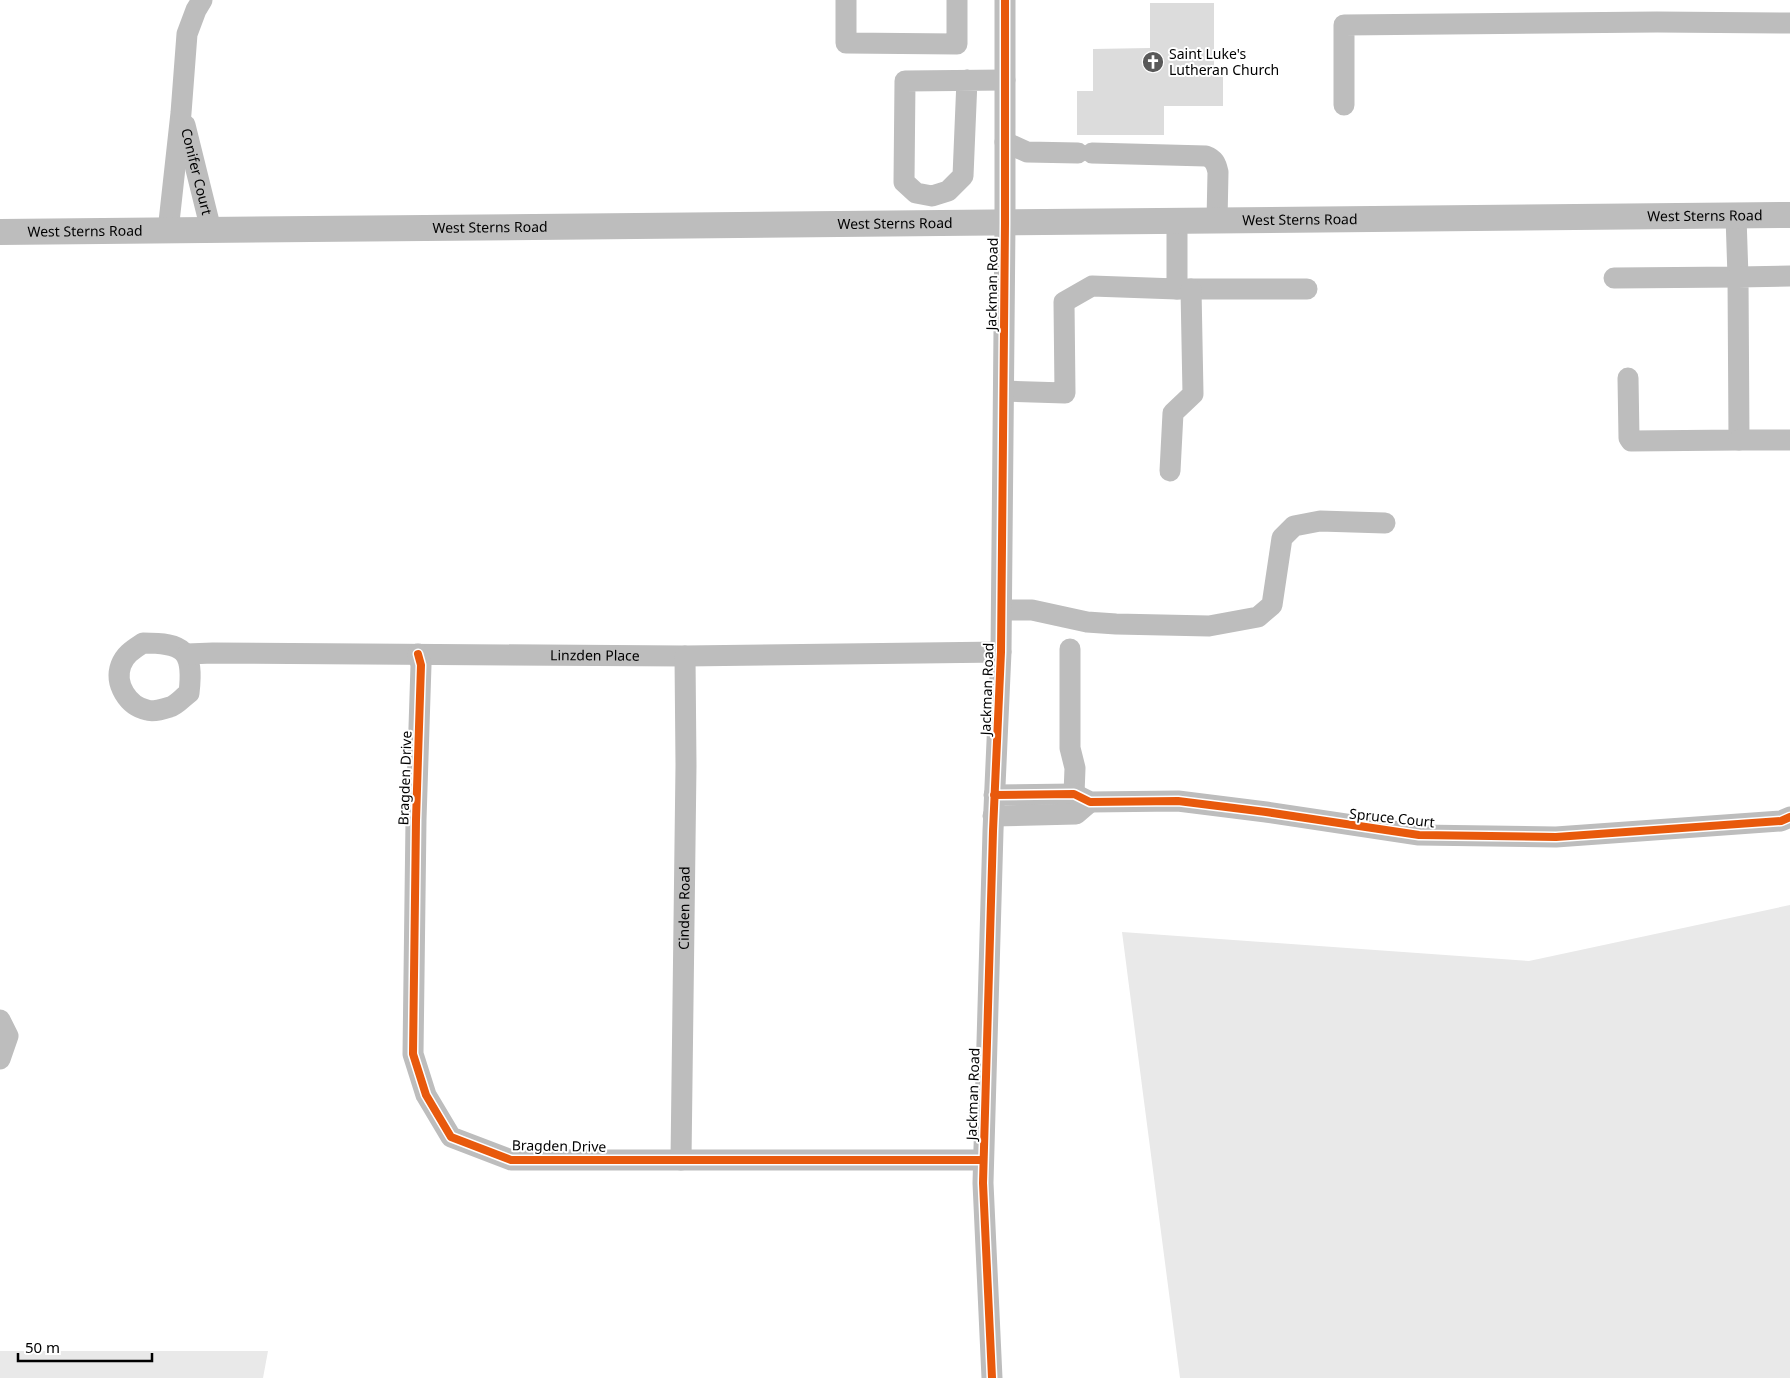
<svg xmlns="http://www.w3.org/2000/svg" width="1790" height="1378" font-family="'Noto Sans',sans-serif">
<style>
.green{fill:#e9e9e9}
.building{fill:#dcdcdc}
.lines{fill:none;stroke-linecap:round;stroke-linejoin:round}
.minor{stroke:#bdbdbd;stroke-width:21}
.major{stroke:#bdbdbd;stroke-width:26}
.cycleway-casing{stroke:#fff;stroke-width:11}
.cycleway{stroke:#e8590c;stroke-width:8}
.labels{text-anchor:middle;stroke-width:4;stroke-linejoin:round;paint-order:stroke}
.poi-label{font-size:14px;fill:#000;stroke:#fff;text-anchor:start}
.street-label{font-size:14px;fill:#000;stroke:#fff}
</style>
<rect width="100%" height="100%" fill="#fff"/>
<path class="green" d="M1790,905V1378H1180L1122,932L1529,961Z
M0,1351H268L263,1378H0Z"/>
<path class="building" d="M1150,3H1214V76H1223V106H1164V135H1077V91H1093V49L1150,48Z"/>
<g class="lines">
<g class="minor">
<path d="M846,0V43L957,44V0"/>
<path d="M967,80L963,176L948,191L932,196L916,193L904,182L905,81L1005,80"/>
<path d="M1344,105V25L1657,22L1790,23"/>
<path id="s1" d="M185,125L211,230"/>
<path d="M1005,142L1027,152L1078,153"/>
<path d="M1092,153L1206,156C1214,159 1216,163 1218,172L1217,221"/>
<path d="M168,231L181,113L187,34L196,10L202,0"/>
<path d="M1614,278L1738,277L1736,216"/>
<path d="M1177,289H1307"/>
<path d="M1628,378L1629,438L1631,441L1739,440L1738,277L1790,276"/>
<path d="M1004,391L1065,393L1064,302L1092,286L1177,289V222"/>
<path d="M1739,440H1790"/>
<path d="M1170,471L1173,413L1193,394L1191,289"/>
<path d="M1002,610H1032L1087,622L1116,624L1209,626L1258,617L1272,605L1282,538L1294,526L1320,521L1385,523"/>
<path d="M143,643C184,643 194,650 189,693C183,697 177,705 170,707C164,709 152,712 147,710C128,706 114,684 121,665C125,654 134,649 143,643Z"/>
<path d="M1070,649V748L1075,768L1074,794"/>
<path id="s2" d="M187,654L213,653L685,656L1001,652"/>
<path d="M418,654L421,665L416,820L413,1054L426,1095L451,1137L511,1160H983"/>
<path d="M994,795L1074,794L1090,802L1178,801L1266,812L1419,835L1556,837L1781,821L1790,817"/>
<path d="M993,816L1076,814L1090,802"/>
<path d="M0,1020L8,1036L0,1059"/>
<path id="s3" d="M681,1160L686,765L685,656"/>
<path d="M992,1378L983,1183L993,831L1001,652L1005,223V0"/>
</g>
<path class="major" id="s4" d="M0,232L1790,215"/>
<g class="cycleway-casing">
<path id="cycleway" d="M418,654L421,665L416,820L413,1054L426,1095L451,1137L511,1160H983
M994,795L1074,794L1090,802L1178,801L1266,812L1419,835L1556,837L1781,821L1790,817
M992,1378L983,1183L993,831L1001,652L1005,223V0"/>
</g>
<use href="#cycleway" class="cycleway"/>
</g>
<defs>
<g id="church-disc" transform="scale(1.125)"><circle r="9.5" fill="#595959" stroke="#fff"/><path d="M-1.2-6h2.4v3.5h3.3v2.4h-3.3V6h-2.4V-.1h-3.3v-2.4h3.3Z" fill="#fff"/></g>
</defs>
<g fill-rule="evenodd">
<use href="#church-disc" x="1153" y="62"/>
</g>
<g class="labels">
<g class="poi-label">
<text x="1169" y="59">Saint Luke's<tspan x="1169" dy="16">Lutheran Church</tspan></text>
</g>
<g class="street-label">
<text dy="5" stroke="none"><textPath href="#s1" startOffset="48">Conifer Court</textPath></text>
<text dy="5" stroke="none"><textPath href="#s4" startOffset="1705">West Sterns Road</textPath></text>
<text dy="5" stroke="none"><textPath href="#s4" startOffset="1300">West Sterns Road</textPath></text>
<text dy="5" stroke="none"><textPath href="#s4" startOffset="895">West Sterns Road</textPath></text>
<text dy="5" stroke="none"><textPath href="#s4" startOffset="490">West Sterns Road</textPath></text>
<text dy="5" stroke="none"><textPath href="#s4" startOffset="85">West Sterns Road</textPath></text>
<text transform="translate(992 284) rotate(-89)" y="5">Jackman Road</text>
<text dy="5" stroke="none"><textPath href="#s2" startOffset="408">Linzden Place</textPath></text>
<text transform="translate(987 689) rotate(-88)" y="5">Jackman Road</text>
<text transform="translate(405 778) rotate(-88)" y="5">Bragden Drive</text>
<text transform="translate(1392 818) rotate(6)" y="5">Spruce Court</text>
<text dy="5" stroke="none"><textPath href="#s3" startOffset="252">Cinden Road</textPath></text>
<text transform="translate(973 1094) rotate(-88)" y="5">Jackman Road</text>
<text transform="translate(559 1146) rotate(1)" y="5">Bragden Drive</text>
</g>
</g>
<path d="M18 1353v8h134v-8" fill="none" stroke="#000000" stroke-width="2.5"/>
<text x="25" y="1353" font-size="15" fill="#000000" stroke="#ffffff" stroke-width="4" paint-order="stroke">50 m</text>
</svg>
